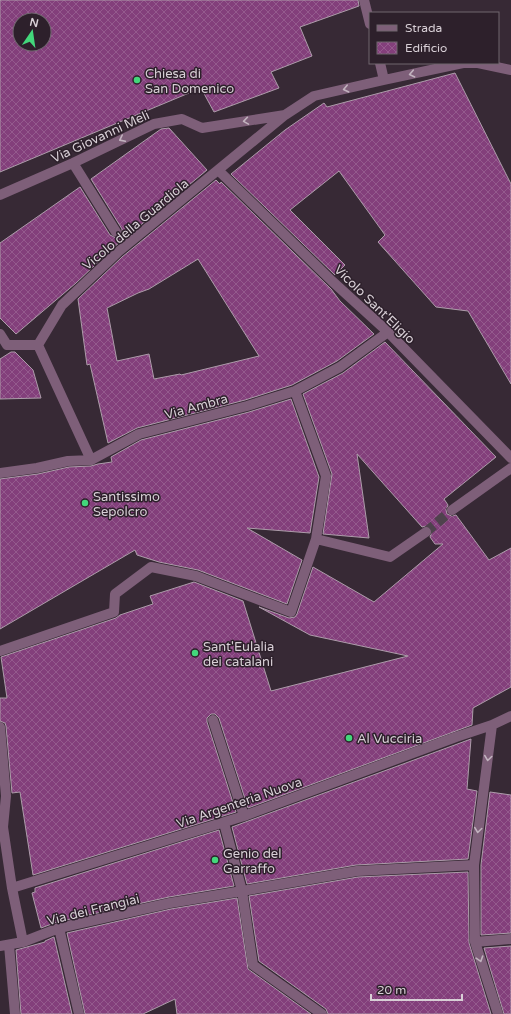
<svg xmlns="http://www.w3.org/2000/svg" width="511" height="1014" font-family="'Varela Round',sans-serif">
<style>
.building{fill:url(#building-cross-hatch);stroke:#ad9caa;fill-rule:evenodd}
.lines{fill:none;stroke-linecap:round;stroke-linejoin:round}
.minor-tunnel{stroke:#4f424d;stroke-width:10;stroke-dasharray:10 5;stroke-linecap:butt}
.minor{stroke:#7e5f79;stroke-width:10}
.oneway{stroke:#c2b3bf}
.poi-dot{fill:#43d77b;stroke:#2d202b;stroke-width:1.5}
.labels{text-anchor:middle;stroke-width:3;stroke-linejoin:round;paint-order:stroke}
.poi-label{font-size:13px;fill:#d8cfd6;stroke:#2d202b;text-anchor:start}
.street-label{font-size:13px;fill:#d8cfd6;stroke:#2d202b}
</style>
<defs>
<pattern id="building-cross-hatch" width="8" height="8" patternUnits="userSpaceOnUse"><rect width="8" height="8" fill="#833f7b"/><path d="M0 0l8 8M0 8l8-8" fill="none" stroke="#945a8d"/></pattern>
</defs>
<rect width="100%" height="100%" fill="#372935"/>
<path class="building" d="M0,0H358L359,6L300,27L312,56L271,72L279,88L214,112L201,88L0,172ZM20,20H44V44H20Z
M455,73L511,184V384L468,311L436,307L378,242L385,235L339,171L290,210L345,265L335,275L231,174L285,130L324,103L327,107Z
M169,128L207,170L114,247L76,283L16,334L0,318V243L80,187L110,235L116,238L120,237L122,232V229L91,179L161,129Z
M216,180L220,184L221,182L331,289L340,301L374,334L337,361L292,385L245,400L137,428L108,443L90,364L87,365L78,299L122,257ZM198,259L259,356L181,375L180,374L154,379L149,354L117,361L107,308L138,293L149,289Z
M385,342L496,457L444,499L448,505L446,510L447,514L452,516L456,515L489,560L511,548V687L473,708L472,725L248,808L219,718L215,714H211L207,718V722L236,812L33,875L20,792L12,793L6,726L5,723L0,721V698H7L1,657L116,618L120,615L153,604L150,596L194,582L243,601L271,691L408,656L310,635L259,607L289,618L295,617L297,614L313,567L374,602L443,544H435L430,537L432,532L431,528L426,526L422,527L357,454L369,538L323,534L332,474L303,394L343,373Z
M11,352H15L33,370L41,398L0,399V359Z
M291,399L319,477L310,533L247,528L302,560L287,604L198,570L159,562L137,555L135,550L0,629V479L38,474L69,467L91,466L98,464L112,462L111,457L141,440L249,412Z
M471,739L467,789L477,791L468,859L356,865L247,884L232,827Z
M490,792L511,795V933L481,935V865Z
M219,830L234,886L169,897L57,922L41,928L32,893L35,892V888Z
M468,872L469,943L491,1014H328L326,1009L259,961L249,896L358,877Z
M237,898L248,969L311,1014H177L175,999L143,1014H85L67,933L171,909Z
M54,937L72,1014H21L16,950L45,942V941Z
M511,946V1014H504L484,948Z"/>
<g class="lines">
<path class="minor-tunnel" d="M426,532L452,510"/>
<path class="minor" d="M364,0L370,24
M380,63L384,80
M73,163L116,232
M219,171L332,281L388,332L511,458
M0,195L73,163L154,124L182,119L202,128L285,115
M0,334L7,345
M7,345H38L62,305L118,252L285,115L314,96L384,80L463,63H478L511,70
M38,345L91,460
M0,473L37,468L68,461L91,460L139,434L247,406L295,391L340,367L388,332
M452,510L511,468
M316,539L390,557L426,532
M0,651L114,612L115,594L151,567L196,576L291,612L316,539L326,476L295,391
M213,720L244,816
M492,725L474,865L475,942L498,1014
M0,727L6,796L3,827L12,888L23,942L0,946
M224,823L242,891L253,965L322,1014
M12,888L244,816L456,737L492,725L511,716
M59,928L79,1014
M23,942L59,928L170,903L242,891L357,871L474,865
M475,942L511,939
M9,945L15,1014"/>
</g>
<defs><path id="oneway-chevron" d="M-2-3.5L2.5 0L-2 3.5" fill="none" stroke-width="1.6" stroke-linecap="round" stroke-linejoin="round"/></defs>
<g class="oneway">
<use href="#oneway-chevron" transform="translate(412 74) rotate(168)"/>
<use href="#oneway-chevron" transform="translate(346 89) rotate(167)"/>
<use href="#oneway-chevron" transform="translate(246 121) rotate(171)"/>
<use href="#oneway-chevron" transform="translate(122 139) rotate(154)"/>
<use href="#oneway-chevron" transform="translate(488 758) rotate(98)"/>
<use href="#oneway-chevron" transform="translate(478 830) rotate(98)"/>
<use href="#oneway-chevron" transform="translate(480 959) rotate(72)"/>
</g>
<g class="poi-dot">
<circle cx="137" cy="80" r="4"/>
<circle cx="85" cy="503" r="4"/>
<circle cx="195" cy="653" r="4"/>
<circle cx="349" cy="738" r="4"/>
<circle cx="215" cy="860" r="4"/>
</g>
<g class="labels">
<g class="poi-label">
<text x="145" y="78">Chiesa di<tspan x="145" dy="15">San Domenico</tspan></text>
<text x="93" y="501">Santissimo<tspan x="93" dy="15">Sepolcro</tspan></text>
<text x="203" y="651">Sant'Eulalia<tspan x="203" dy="15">dei catalani</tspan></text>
<text x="357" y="743">Al Vucciria</text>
<text x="223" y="858">Genio del<tspan x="223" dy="15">Garraffo</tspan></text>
</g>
<g class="street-label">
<text transform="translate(100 136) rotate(-25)" y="5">Via Giovanni Meli</text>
<text transform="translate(135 224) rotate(-40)" y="5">Vicolo della Guardiola</text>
<text transform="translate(375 304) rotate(44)" y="5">Vicolo Sant'Eligio</text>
<text transform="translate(196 406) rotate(-15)" y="5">Via Ambra</text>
<text transform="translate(239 802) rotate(-19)" y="5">Via Argenteria Nuova</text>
<text transform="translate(93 909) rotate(-14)" y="5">Via dei Frangiai</text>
</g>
</g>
<rect x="369" y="12" width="130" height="52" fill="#2d202b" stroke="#71666f"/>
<rect x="377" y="25" width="20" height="6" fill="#7e5f79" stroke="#71666f"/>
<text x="405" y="32" font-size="12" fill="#d8cfd6">Strada</text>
<rect x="377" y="42" width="20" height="12" fill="url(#building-cross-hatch)" stroke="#71666f"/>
<text x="405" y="52" font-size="12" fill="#d8cfd6">Edificio</text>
<g transform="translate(32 32) rotate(13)"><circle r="19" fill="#2d202b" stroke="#71666f"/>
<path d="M0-3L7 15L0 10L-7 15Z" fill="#43d77b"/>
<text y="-6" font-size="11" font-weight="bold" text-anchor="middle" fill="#d8cfd6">N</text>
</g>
<path d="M371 994v6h91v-6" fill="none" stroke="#d8cfd6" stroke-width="2"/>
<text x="377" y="994" font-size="12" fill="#d8cfd6" stroke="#2d202b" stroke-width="3" paint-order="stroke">20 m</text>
</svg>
